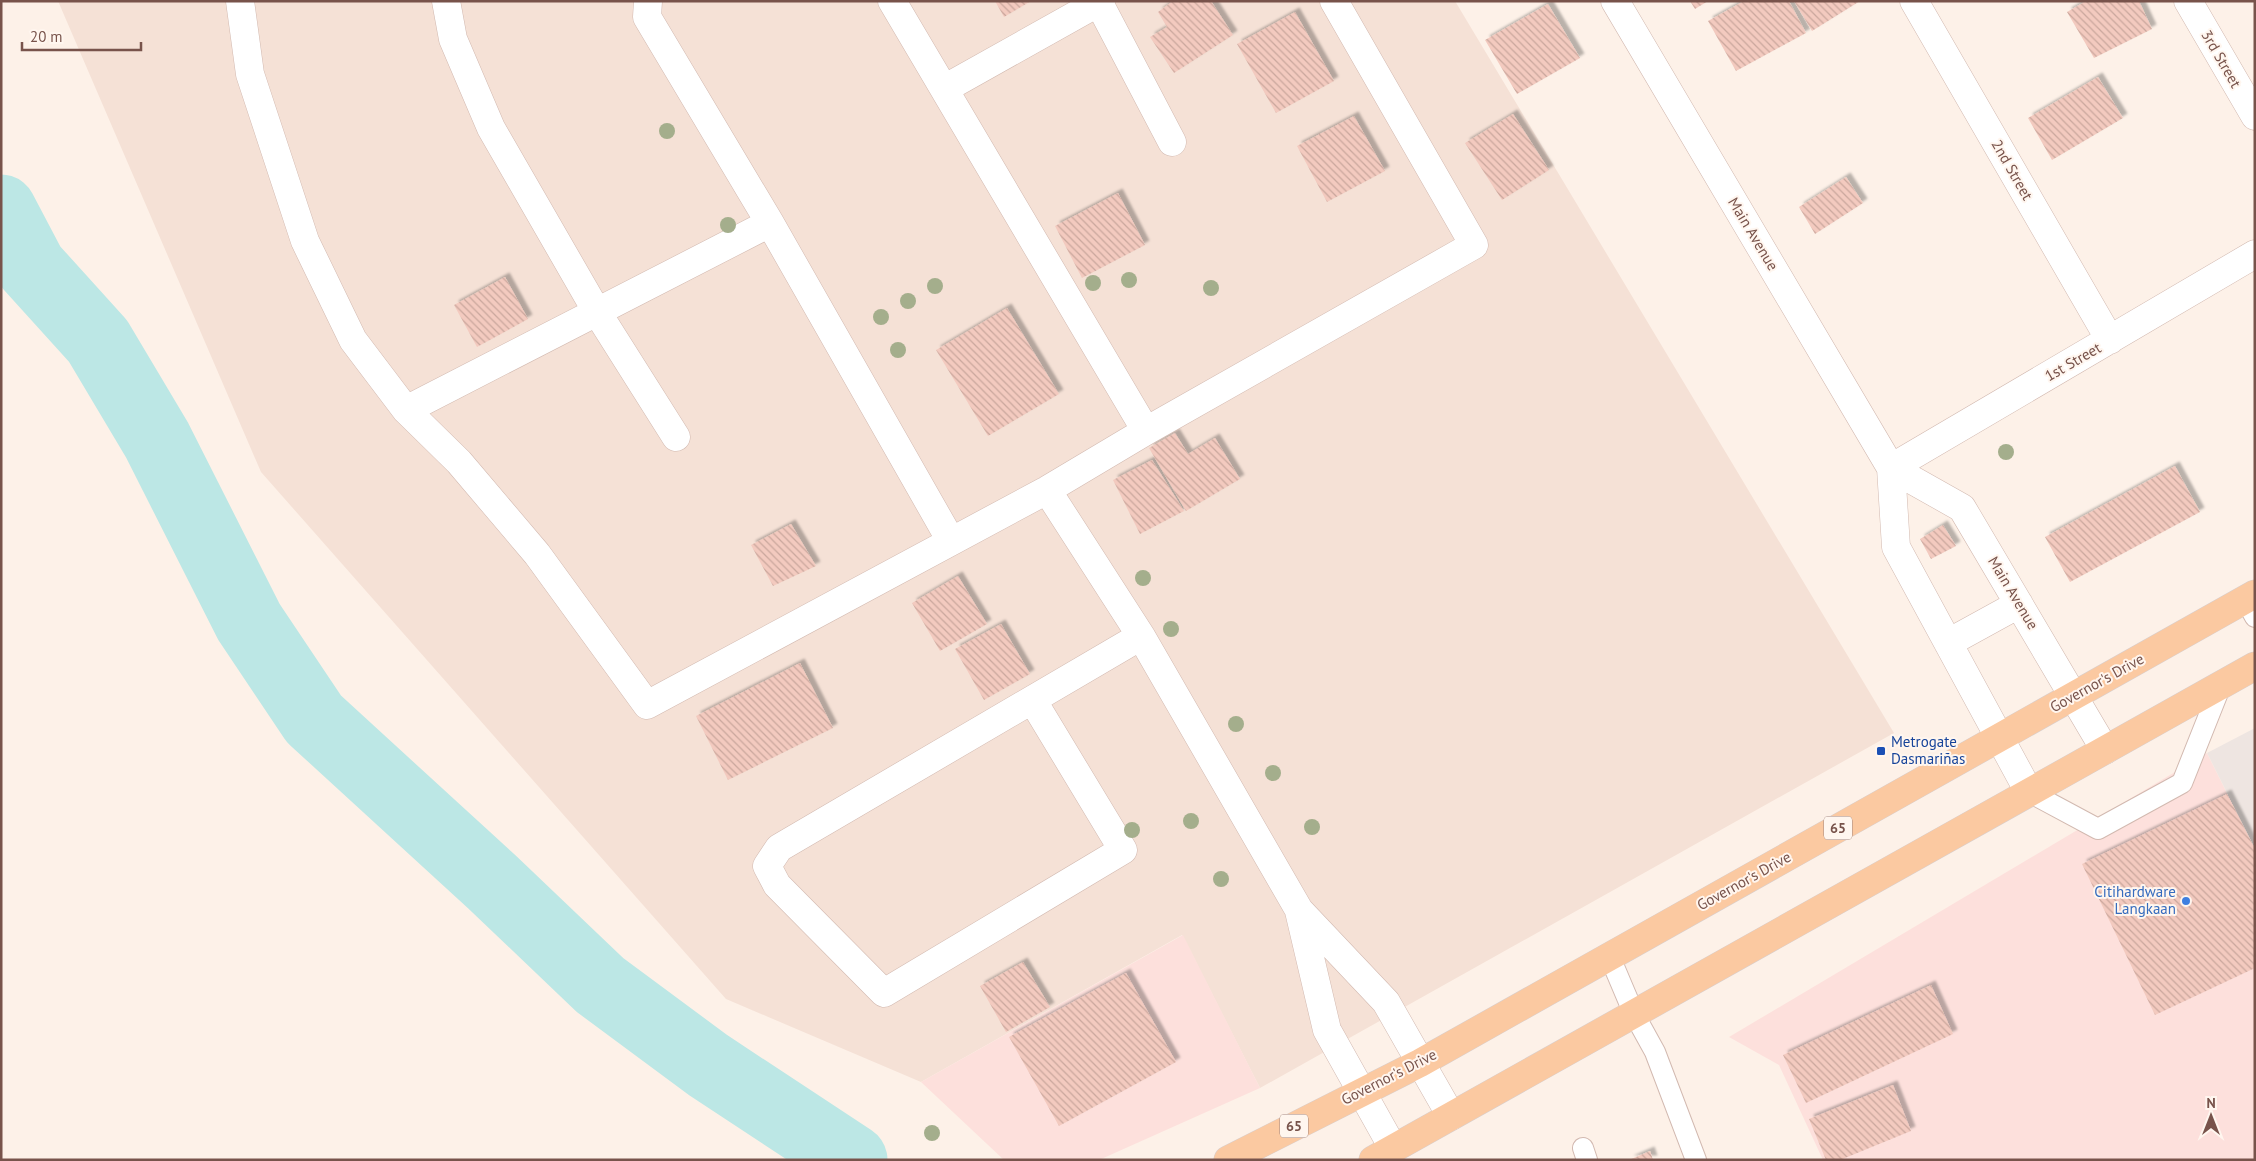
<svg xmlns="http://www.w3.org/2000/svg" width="2256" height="1161" font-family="'PT Sans',sans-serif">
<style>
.residential{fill:#f5e1d6}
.commercial{fill:#fde0dc}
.industrial{fill:#eee5e1}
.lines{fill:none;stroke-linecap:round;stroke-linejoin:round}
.river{stroke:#bce7e5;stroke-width:71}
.building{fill:url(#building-back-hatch);filter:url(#shadow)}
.service-casing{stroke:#d2b9b0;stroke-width:22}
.minor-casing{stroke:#d2b9b0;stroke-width:29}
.primary-casing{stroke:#d9cfcd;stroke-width:29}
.service{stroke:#fff;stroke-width:20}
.minor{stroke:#fff;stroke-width:28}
.primary{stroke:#fbc9a1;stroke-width:28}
.tree{fill:#a4ae8c}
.transit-dot{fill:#1a4fb4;stroke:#fff6ef;stroke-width:2}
.shop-dot{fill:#3f7fe0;stroke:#fff6ef;stroke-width:2}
.labels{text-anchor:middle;stroke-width:4;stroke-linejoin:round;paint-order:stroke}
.shield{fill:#fff6ef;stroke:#a0847c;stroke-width:1}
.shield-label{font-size:14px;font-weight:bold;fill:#78534b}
.street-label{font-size:15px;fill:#78534b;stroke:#fff6ef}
.transit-label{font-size:15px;fill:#164399;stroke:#fff6ef;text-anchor:start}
.shop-label{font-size:15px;fill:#366cbe;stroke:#fff6ef;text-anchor:end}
</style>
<defs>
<pattern id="building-back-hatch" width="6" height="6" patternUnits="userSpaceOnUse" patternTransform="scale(1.25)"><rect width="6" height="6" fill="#f3cabf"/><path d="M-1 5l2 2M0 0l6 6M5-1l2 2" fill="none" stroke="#caa79d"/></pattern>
<filter id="shadow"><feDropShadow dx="4.5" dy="-4.5" stdDeviation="1" flood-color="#0004"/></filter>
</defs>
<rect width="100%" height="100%" fill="#fdf1e8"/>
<path class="residential" d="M58,1H1455L1894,733L1260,1088L1182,935L921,1082L726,999L261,472Z"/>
<path class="commercial" d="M2207,753L2255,849V1160H1823L1779,1065L1729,1037Z
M1183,935L1260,1088L1099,1160H1004L921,1082Z"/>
<path class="industrial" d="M2255,728V849L2207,753Z"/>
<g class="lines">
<path class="river" d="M1,210L31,267L98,341L157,440L249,622L314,719L492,882L600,985L708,1065L852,1160"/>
</g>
<path class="building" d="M995,1H1031L1004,17Z
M1173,1H1211L1233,35L1174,73L1150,37L1167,27L1158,12Z
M1690,1H1708L1695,9Z
M1744,1H1789L1806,33L1736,71L1708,21Z
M1794,1H1860L1812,31Z
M2086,1H2139L2152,29L2094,58L2067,12Z
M1548,4L1580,58L1517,94L1485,40Z
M1295,12L1334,81L1276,113L1237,44Z
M2098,77L2123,118L2052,160L2028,118Z
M1513,114L1549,170L1502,200L1465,143Z
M1354,116L1385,171L1327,202L1297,146Z
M1846,177L1863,203L1815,234L1799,207Z
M1118,193L1145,245L1082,278L1055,226Z
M505,277L528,319L477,347L454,305Z
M1007,308L1059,394L988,436L936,350Z
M1175,433L1188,454L1215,438L1240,479L1186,511L1149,448Z
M1152,460L1184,511L1140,534L1113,480Z
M2175,466L2200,512L2070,582L2045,537Z
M791,524L816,566L773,586L751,545Z
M1943,525L1956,546L1931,559L1920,539Z
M958,576L987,624L940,651L912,603Z
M1001,624L1030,674L984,700L955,649Z
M800,663L833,728L728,780L696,716Z
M2227,794L2255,849V968L2155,1015L2082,864Z
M1023,962L1050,1007L1006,1032L980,986Z
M1126,973L1176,1062L1059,1126L1009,1037Z
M1931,985L1953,1034L1806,1103L1783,1055Z
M1893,1085L1911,1131L1840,1160H1826L1809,1119Z
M1650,1151L1653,1160H1629Z"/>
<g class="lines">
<g class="service-casing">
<path id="service" d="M2245,599L2255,617
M2029,792L2098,829L2182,783L2221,685
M1609,955L1634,1014L1655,1052L1696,1160
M1583,1148L1587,1160"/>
</g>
<g class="minor-casing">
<path id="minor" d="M240,1L250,74L305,241L353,340L406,410L459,462L537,554L647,705L1047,490L1146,431L1474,245L1334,1
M446,1L453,39L491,128L597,312L676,437
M648,1L647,17L770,223L951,541
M892,1L1146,431
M1098,1L1172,142
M1615,1L1891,468L1896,547L2029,792
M1914,1L2110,340
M2188,1L2255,116
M944,89L1101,1
M406,410L770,223
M1891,468L2255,254
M1891,468L1962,508L2105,750
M1047,490L1141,636L1299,910L1386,1002L1451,1116
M1948,643L2019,604
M1033,701L1123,850L884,993L777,885L767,866L779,848L1141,636
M1299,911L1327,1030L1393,1148"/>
</g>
<g class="primary-casing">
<path id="primary" d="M1228,1160L1420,1063L2255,594
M1373,1160L2255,666"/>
</g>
<use href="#service" class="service"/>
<use href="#minor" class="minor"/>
<use href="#primary" class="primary"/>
</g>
<g class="tree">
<circle cx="667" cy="131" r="8"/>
<circle cx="728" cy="225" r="8"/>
<circle cx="1129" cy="280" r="8"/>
<circle cx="1093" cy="283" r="8"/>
<circle cx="935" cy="286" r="8"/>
<circle cx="1211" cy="288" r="8"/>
<circle cx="908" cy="301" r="8"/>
<circle cx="881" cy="317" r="8"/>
<circle cx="898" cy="350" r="8"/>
<circle cx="2006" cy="452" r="8"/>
<circle cx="1143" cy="578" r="8"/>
<circle cx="1171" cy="629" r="8"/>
<circle cx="1236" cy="724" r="8"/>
<circle cx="1273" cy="773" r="8"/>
<circle cx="1191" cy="821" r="8"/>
<circle cx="1312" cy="827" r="8"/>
<circle cx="1132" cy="830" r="8"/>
<circle cx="1221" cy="879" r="8"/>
<circle cx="932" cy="1133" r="8"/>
</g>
<rect class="transit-dot" x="1876" y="746" width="10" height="10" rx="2.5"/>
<circle class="shop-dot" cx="2186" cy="901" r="5"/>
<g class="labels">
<g class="shield">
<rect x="1824" y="816.5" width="28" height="23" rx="4"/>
<rect x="1280" y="1114.5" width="28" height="23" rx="4"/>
</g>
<g class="shield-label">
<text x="1838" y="833">65</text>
<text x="1294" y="1131">65</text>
</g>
<g class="street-label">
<text transform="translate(2221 59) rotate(60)" y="5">3rd Street</text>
<text transform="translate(2012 170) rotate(60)" y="5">2nd Street</text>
<text transform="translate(1753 234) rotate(59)" y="5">Main Avenue</text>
<text transform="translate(2073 362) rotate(-30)" y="5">1st Street</text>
<text transform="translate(2013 593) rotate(59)" y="5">Main Avenue</text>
<text transform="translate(2097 683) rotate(-29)" y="5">Governor's Drive</text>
<text transform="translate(1744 881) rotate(-29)" y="5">Governor's Drive</text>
<text transform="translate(1389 1077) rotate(-27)" y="5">Governor's Drive</text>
</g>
<g class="transit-label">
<text x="1891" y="747">Metrogate<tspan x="1891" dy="17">Dasmariñas</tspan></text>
</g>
<g class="shop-label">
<text x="2176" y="897">Citihardware<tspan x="2176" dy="17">Langkaan</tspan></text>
</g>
</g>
<rect width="2256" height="1161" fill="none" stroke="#78534b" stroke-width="5"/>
<g transform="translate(2211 1116)" stroke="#fff6ef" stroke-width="4" paint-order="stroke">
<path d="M0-4L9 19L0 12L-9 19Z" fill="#78534b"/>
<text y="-8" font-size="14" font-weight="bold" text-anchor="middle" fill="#78534b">N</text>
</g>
<path d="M22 42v8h119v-8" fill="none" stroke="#78534b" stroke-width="2.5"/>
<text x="30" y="42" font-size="15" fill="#78534b" stroke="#fff6ef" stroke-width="4" paint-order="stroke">20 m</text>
</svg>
